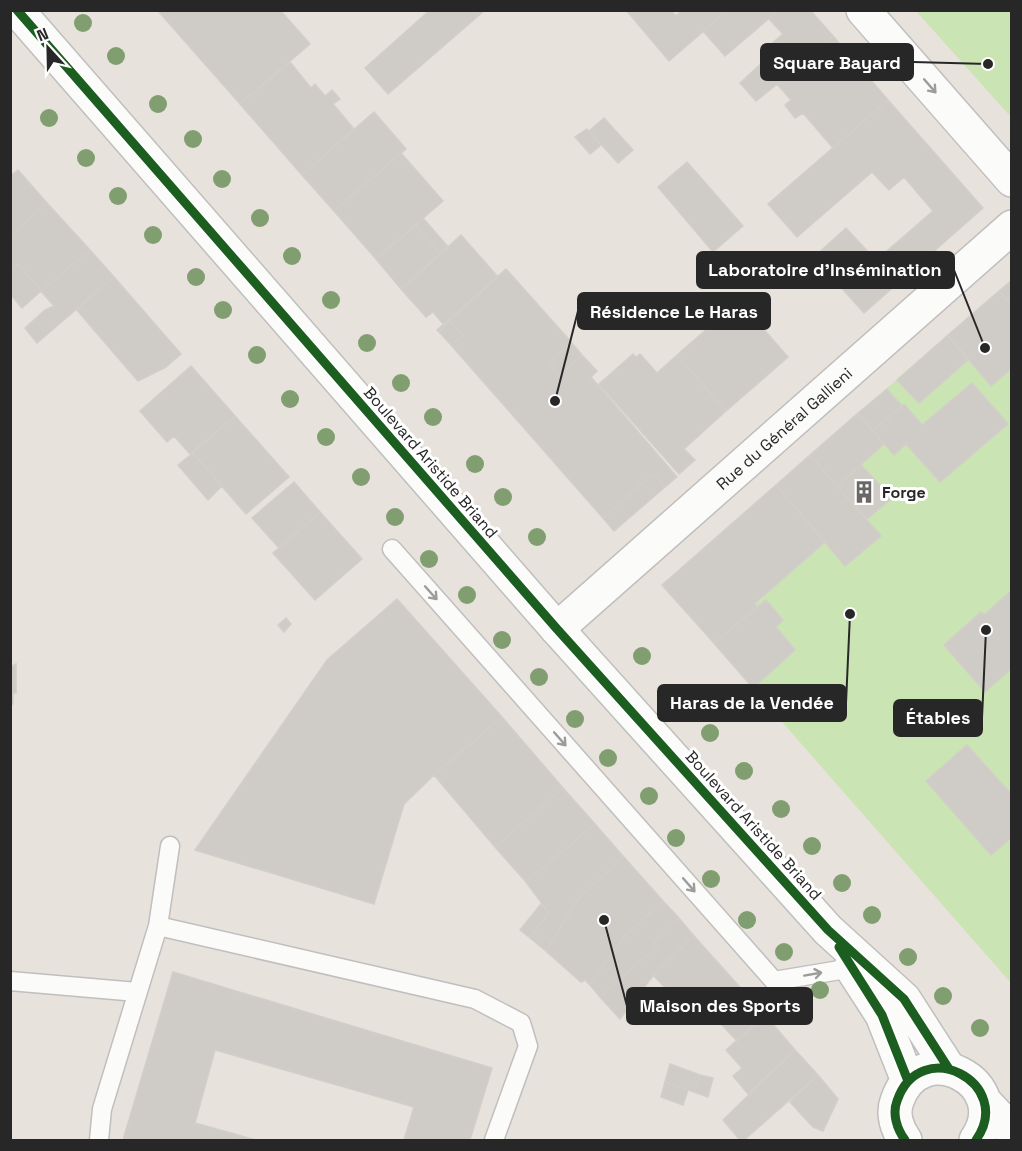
<svg xmlns="http://www.w3.org/2000/svg" width="1022" height="1151" font-family="'Space Grotesk',sans-serif">
<style>
.green{fill:#cae4b3}
.building{fill:#cfccc8;stroke:#d2cec8;stroke-width:1.5}
.lines{fill:none;stroke-linecap:round;stroke-linejoin:round}
.service-casing{stroke:#c0bebe;stroke-width:21}
.minor-casing{stroke:#c0bebe;stroke-width:36}
.secondary-casing{stroke:#c0bebe;stroke-width:36}
.service{stroke:#fbfbfa;stroke-width:18}
.minor{stroke:#fbfbfa;stroke-width:33}
.secondary{stroke:#fbfbfa;stroke-width:33}
.cycleway-casing{stroke:#fff;stroke-width:13}
.cycleway{stroke:#1b5e20;stroke-width:9}
.tree{fill:#809e6f}
.oneway{stroke:#9c9c9b}
.labels{text-anchor:middle;stroke-width:6;stroke-linejoin:round;paint-order:stroke}
.street-label{font-size:16px;fill:#272727;stroke:#fff}
.poi-label{font-size:16px;font-weight:bold;fill:#272727;stroke:#fff;text-anchor:start}
.leader{fill:none;stroke:#272727;stroke-width:2}
.callout-dot{fill:#272727;stroke:#fff;stroke-width:2}
.callout{fill:#272727;stroke:#272727;stroke-width:2}
.callout-label{font-size:18px;text-anchor:middle;font-weight:bold;fill:#fff}
</style>
<rect width="100%" height="100%" fill="#e7e2dc"/>
<path class="green" d="M916,11H1011V117Z
M1011,280V983L662,585Z"/>
<path class="building" d="M161,10H280L310,44L240,104L159,12Z
M430,10L484,11L388,94L365,68Z
M626,10H671L676,16L682,10H728L669,61Z
M728,10H779L725,56L703,31Z
M779,10H810L833,36L781,81L764,61L768,57L763,51L783,34L769,19Z
M833,36L888,100L833,148L803,113L795,118L785,105L791,100L777,84Z
M764,61L781,81L756,101L740,83Z
M290,62L311,88L315,84L325,96L332,90L340,99L333,104L354,129L302,175L240,104Z
M888,100L983,208L864,313L814,257L846,228L871,255L860,267L864,271L933,211L904,177L889,190L872,172L797,237L768,204Z
M374,112L406,149L334,211L302,175Z
M604,118L633,150L618,163L589,131Z
M587,129L601,145L590,154L575,137Z
M401,153L443,201L376,259L334,211Z
M687,162L743,226L713,252L658,187Z
M18,170L47,203L10,236V176Z
M47,203L90,250L41,291L19,264L10,271V236Z
M423,218L449,248L441,254L416,225Z
M416,225L441,254L401,289L376,259Z
M461,235L498,277L444,325L433,312L426,317L401,289Z
M90,250L114,277L37,343L25,328L45,310L54,306L41,291Z
M19,264L41,291L22,308L10,294V271Z
M506,269L572,343L549,363L560,375L582,355L597,371L591,377L677,477L665,487L653,474L603,518L451,345L463,335L450,321L439,332L437,330Z
M114,277L181,354L166,367L138,381L76,309Z
M1012,280V306L999,291Z
M999,291L1012,306V368L991,386L948,335Z
M739,301L788,357L726,411L677,355Z
M450,321L463,335L451,345L439,332Z
M948,335L968,360L919,403L897,380Z
M572,343L582,355L560,375L549,363Z
M633,354L636,357L640,354L657,373L677,355L726,411L684,449L695,460L679,474L599,384Z
M191,366L235,416L190,454L174,436L167,442L140,411Z
M972,383L1008,424L940,482L906,444L894,455L873,431L904,404L922,425Z
M887,389L902,406L873,431L858,413Z
M858,413L884,444L837,486L810,455Z
M235,416L289,477L246,514L193,453Z
M193,453L222,486L208,500L178,465Z
M810,455L881,536L845,566L776,485Z
M861,465L892,498L867,519L837,486Z
M653,474L665,487L614,531L603,518Z
M294,482L320,512L279,548L252,518Z
M776,485L825,542L754,604L758,607L714,643L662,585Z
M320,512L362,559L315,600L273,553Z
M1012,590V668L985,692L944,645L981,612L984,615Z
M397,599L502,717L434,775L404,804L374,904L195,850L327,660Z
M766,600L783,620L776,627L795,650L753,688L714,643Z
M286,618L291,624L284,632L278,625Z
M16,664V693H13V704H10V667Z
M502,717L563,788L495,847L434,775Z
M967,745L1012,795V837L991,855L926,781Z
M563,788L595,824L526,882L495,847Z
M595,824L623,856L577,901L546,951L530,938L549,913L526,882Z
M623,856L663,901L622,939L590,985L585,980L581,982L546,951L577,901Z
M663,901L679,918L654,942L657,946L600,997L590,985L622,939Z
M541,904L549,913L530,938L520,930Z
M679,918L694,936L659,968L620,1019L600,997L657,946L654,942Z
M694,936L746,994L719,1019L699,998L686,1010L654,976L659,968Z
M173,972L492,1068L470,1140H404L414,1107L215,1050L195,1123L256,1140H123Z
M751,999L765,1015L737,1041L722,1025Z
M765,1015L795,1050L748,1094L733,1076L742,1068L726,1050Z
M795,1050L818,1075L744,1140H740L723,1120Z
M670,1064L700,1075L694,1092L665,1082Z
M700,1075L713,1078L708,1097L694,1092Z
M818,1075L838,1099L823,1131L813,1127L790,1102Z
M665,1082L688,1090L683,1105L661,1097Z"/>
<g class="lines">
<g class="service-casing">
<path id="service" d="M392,549L774,981L852,968
M158,926L475,999L521,1023L528,1046L494,1140
M10,981L137,992
M99,1140L102,1109L158,926L170,846"/>
</g>
<g class="minor-casing">
<g id="minor">
<path d="M863,10L1012,180"/>
<path id="s1" d="M557,629L1012,227"/>
</g>
</g>
<g class="secondary-casing">
<path id="secondary" d="M17,10L557,629L828,930L904,999L949,1069
M851,967L882,1015L908,1081
M984,1101L1012,1131
M905,1140C897,1129 892,1114 897,1101C920,1033 1016,1083 976,1140"/>
</g>
<use href="#service" class="service"/>
<use href="#minor" class="minor"/>
<use href="#secondary" class="secondary"/>
<g class="cycleway-casing">
<path id="cycleway" d="M17,10L557,629L828,930L904,999L949,1069
M839,947L882,1015L908,1081
M905,1140C897,1129 892,1114 897,1101C920,1033 1016,1083 976,1140"/>
</g>
<use href="#cycleway" class="cycleway"/>
</g>
<g class="tree">
<circle cx="83" cy="23" r="9"/>
<circle cx="116" cy="56" r="9"/>
<circle cx="158" cy="104" r="9"/>
<circle cx="49" cy="118" r="9"/>
<circle cx="193" cy="139" r="9"/>
<circle cx="86" cy="158" r="9"/>
<circle cx="222" cy="179" r="9"/>
<circle cx="118" cy="196" r="9"/>
<circle cx="260" cy="218" r="9"/>
<circle cx="153" cy="235" r="9"/>
<circle cx="292" cy="256" r="9"/>
<circle cx="196" cy="277" r="9"/>
<circle cx="331" cy="300" r="9"/>
<circle cx="223" cy="310" r="9"/>
<circle cx="367" cy="343" r="9"/>
<circle cx="257" cy="355" r="9"/>
<circle cx="401" cy="383" r="9"/>
<circle cx="290" cy="399" r="9"/>
<circle cx="433" cy="417" r="9"/>
<circle cx="326" cy="437" r="9"/>
<circle cx="475" cy="464" r="9"/>
<circle cx="361" cy="477" r="9"/>
<circle cx="503" cy="497" r="9"/>
<circle cx="395" cy="517" r="9"/>
<circle cx="537" cy="537" r="9"/>
<circle cx="429" cy="559" r="9"/>
<circle cx="467" cy="595" r="9"/>
<circle cx="502" cy="640" r="9"/>
<circle cx="642" cy="656" r="9"/>
<circle cx="539" cy="677" r="9"/>
<circle cx="575" cy="719" r="9"/>
<circle cx="710" cy="733" r="9"/>
<circle cx="608" cy="758" r="9"/>
<circle cx="744" cy="771" r="9"/>
<circle cx="649" cy="796" r="9"/>
<circle cx="781" cy="809" r="9"/>
<circle cx="676" cy="838" r="9"/>
<circle cx="812" cy="846" r="9"/>
<circle cx="711" cy="879" r="9"/>
<circle cx="842" cy="883" r="9"/>
<circle cx="872" cy="915" r="9"/>
<circle cx="747" cy="920" r="9"/>
<circle cx="784" cy="952" r="9"/>
<circle cx="908" cy="957" r="9"/>
<circle cx="820" cy="990" r="9"/>
<circle cx="943" cy="996" r="9"/>
<circle cx="980" cy="1028" r="9"/>
</g>
<defs><path id="oneway-shaft" d="M-6 0H5M1.5-3L5.5 0L1.5 3" fill="none" stroke-width="1.6" stroke-linecap="round" stroke-linejoin="round" transform="scale(1.5)"/></defs>
<g class="oneway">
<use href="#oneway-shaft" transform="translate(930 86) rotate(49)"/>
<use href="#oneway-shaft" transform="translate(431 593) rotate(48)"/>
<use href="#oneway-shaft" transform="translate(560 739) rotate(49)"/>
<use href="#oneway-shaft" transform="translate(689 885) rotate(49)"/>
<use href="#oneway-shaft" transform="translate(813 974) rotate(-10)"/>
</g>
<defs>
<g id="building-bare" transform="scale(1.8)"><path d="M-4-6H4V6H1V3H-1V6H-4ZM-2.5-4.3h1.7v1.8h-1.7ZM.8-4.3h1.7v1.8H.8ZM-2.5-1h1.7V.8h-1.7ZM.8-1h1.7V.8H.8Z" fill="#6a6866" stroke="#fff" stroke-width="2.5" paint-order="stroke"/></g>
</defs>
<g fill-rule="evenodd">
<use href="#building-bare" x="864" y="492"/>
</g>
<g class="labels">
<g class="street-label">
<text dy="6" stroke="none"><textPath href="#s1" startOffset="303">Rue du Général Gallieni</textPath></text>
<text transform="translate(431 462) rotate(49)" y="6">Boulevard Aristide Briand</text>
<text transform="translate(754 825) rotate(48)" y="6">Boulevard Aristide Briand</text>
</g>
<g class="poi-label">
<text x="882" y="498">Forge</text>
</g>
</g>
<path class="leader" d="M988 64L913 62M985 348L954 270M555 401L578 311M850 614L846 703M986 630L982 718M604 920L627 1006"/>
<g class="callout-dot">
<circle cx="988" cy="64" r="6"/>
<circle cx="985" cy="348" r="6"/>
<circle cx="555" cy="401" r="6"/>
<circle cx="850" cy="614" r="6"/>
<circle cx="986" cy="630" r="6"/>
<circle cx="604" cy="920" r="6"/>
</g>
<g class="callout">
<rect x="761" y="44" width="152" height="36" rx="6"/>
<rect x="697" y="252" width="257" height="36" rx="6"/>
<rect x="578" y="293" width="192" height="36" rx="6"/>
<rect x="658" y="685" width="188" height="36" rx="6"/>
<rect x="894" y="700" width="88" height="36" rx="6"/>
<rect x="627" y="988" width="185" height="36" rx="6"/>
</g>
<g class="callout-label">
<text x="837" y="69">Square Bayard</text>
<text x="825" y="276">Laboratoire d'Insémination</text>
<text x="674" y="318">Résidence Le Haras</text>
<text x="752" y="709">Haras de la Vendée</text>
<text x="938" y="724">Étables</text>
<text x="720" y="1012">Maison des Sports</text>
</g>
<rect width="1022" height="1151" fill="none" stroke="#272727" stroke-width="24"/>
<g transform="translate(48 48) rotate(338)" stroke="#ffffff" stroke-width="4.5" paint-order="stroke">
<path d="M0-4.5L10 22L0 15L-10 22Z" fill="#272727"/>
<text y="-9" font-size="16" font-weight="bold" text-anchor="middle" fill="#272727">N</text>
</g>
</svg>
